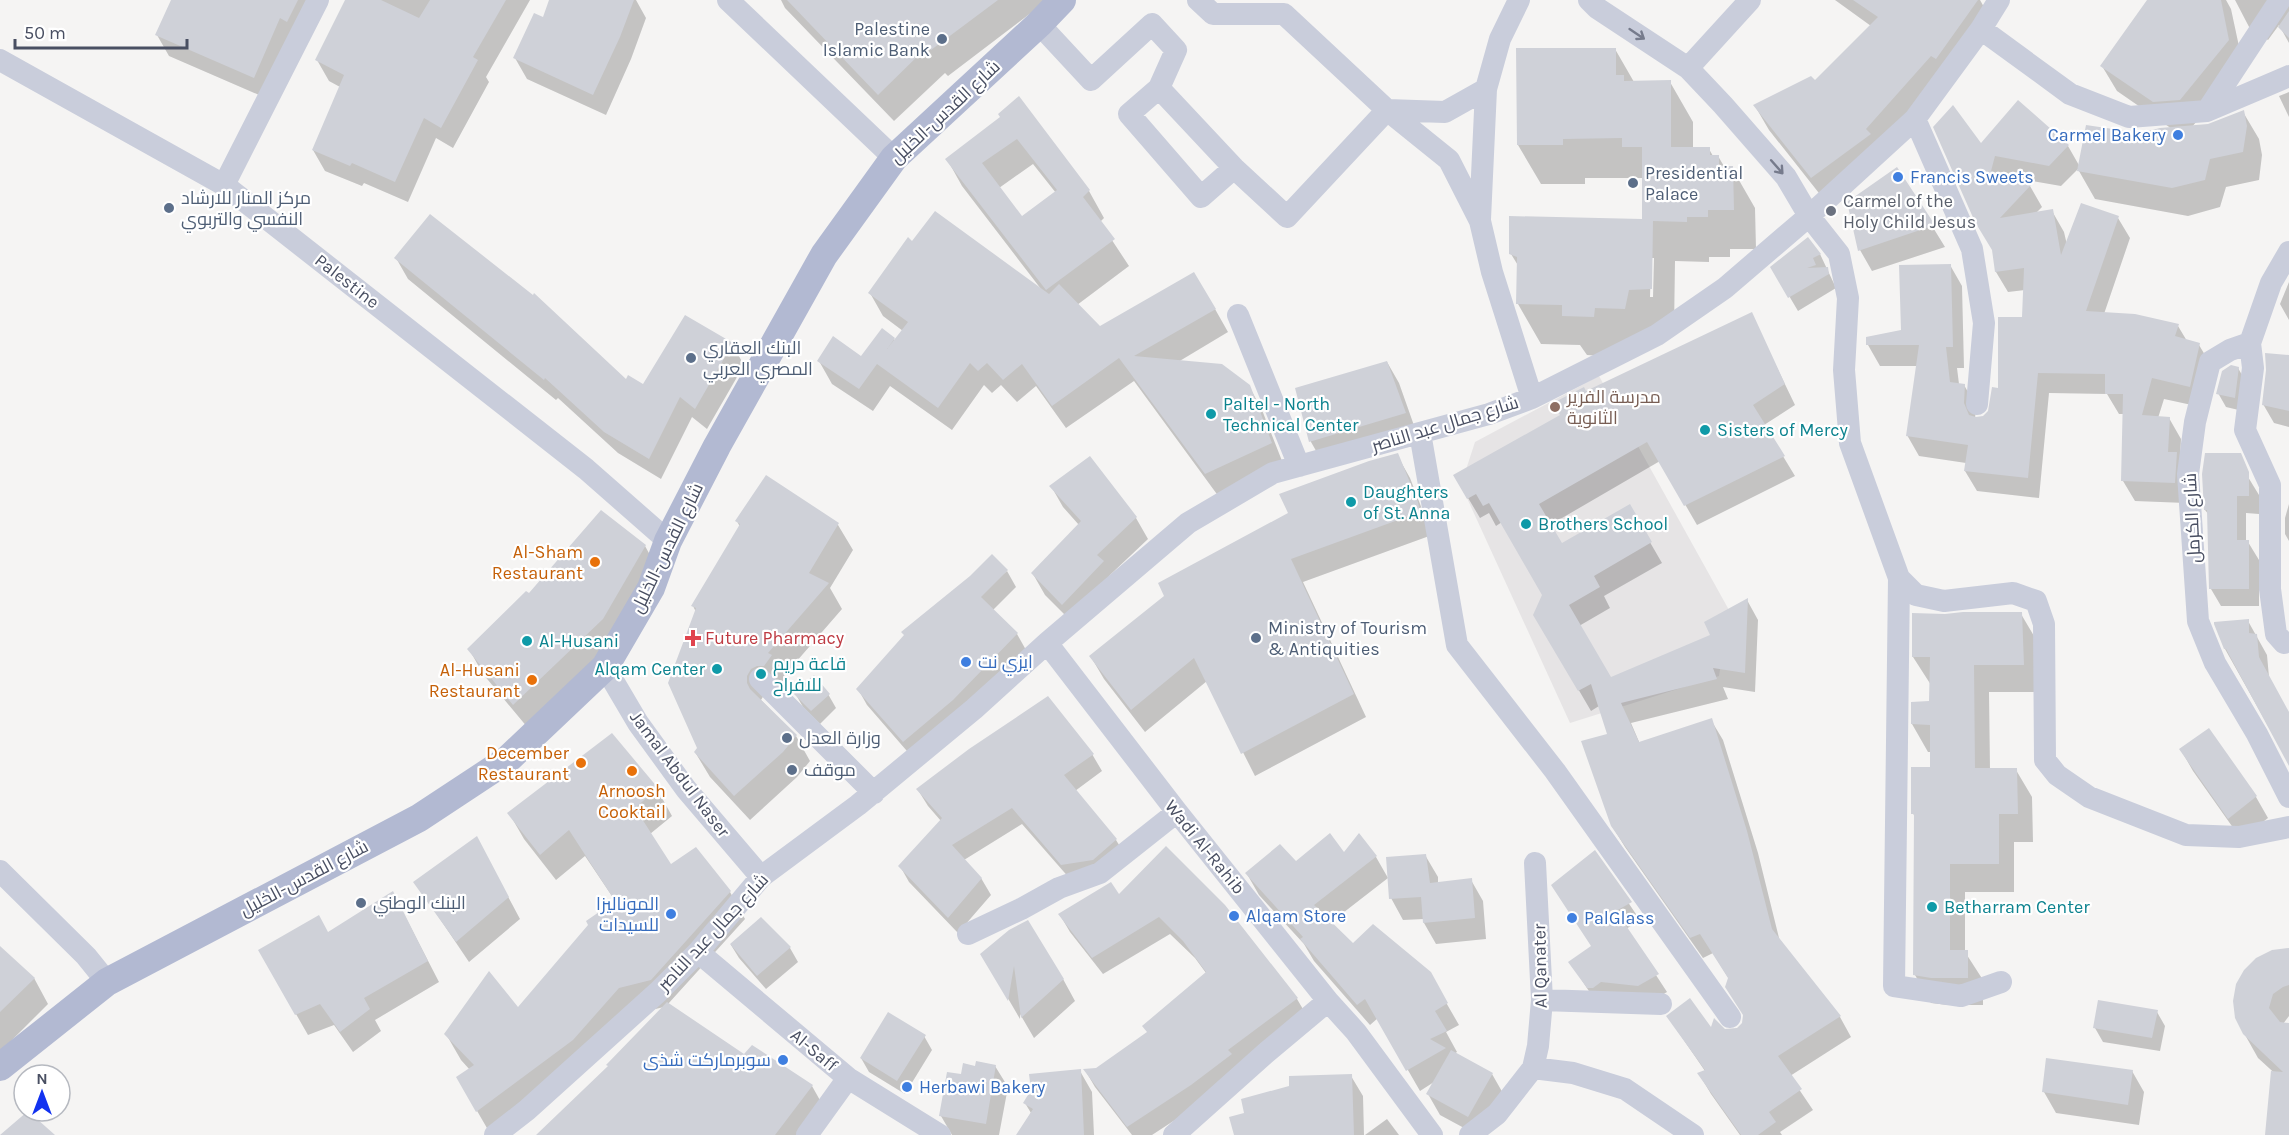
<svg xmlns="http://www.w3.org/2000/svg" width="2289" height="1135" font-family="Karla,Cairo,sans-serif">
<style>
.education{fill:#e6e4e5}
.shadow{fill:#0003;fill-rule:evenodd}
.building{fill:#cfd1d8;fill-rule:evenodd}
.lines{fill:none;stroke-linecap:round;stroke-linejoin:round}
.minor{stroke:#c9cddb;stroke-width:22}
.major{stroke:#b2b9d2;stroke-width:28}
.oneway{stroke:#767b8c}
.service-dot{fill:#5c6f8a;stroke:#fff;stroke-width:2}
.shop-dot{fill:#3f7fe0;stroke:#fff;stroke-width:2}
.worship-dot{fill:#6b7280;stroke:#fff;stroke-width:2}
.education-dot{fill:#8d6e63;stroke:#fff;stroke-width:2}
.culture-dot{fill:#0f9aa8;stroke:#fff;stroke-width:2}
.food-dot{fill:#e8710a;stroke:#fff;stroke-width:2}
.health-dot{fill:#e0444e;stroke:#fff;stroke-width:2}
.labels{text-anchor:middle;stroke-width:4.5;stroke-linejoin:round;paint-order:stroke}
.service-label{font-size:18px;fill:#4e5e75;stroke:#fff;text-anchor:start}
.street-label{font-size:18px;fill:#494f62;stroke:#fff}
.shop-label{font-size:18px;fill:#366cbe;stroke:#fff;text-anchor:start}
.worship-label{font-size:18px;fill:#5b616d;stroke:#fff;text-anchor:start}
.education-label{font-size:18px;fill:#785e54;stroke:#fff;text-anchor:start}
.culture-label{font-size:18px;fill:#0d838f;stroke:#fff;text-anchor:start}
.food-label{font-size:18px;fill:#c56008;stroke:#fff;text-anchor:end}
.health-label{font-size:18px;fill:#be3a42;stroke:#fff;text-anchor:start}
</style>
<rect width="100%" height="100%" fill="#f5f4f3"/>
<path class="education" d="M1599,376L1729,610L1719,676L1570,723L1461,485L1475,442Z"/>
<path class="shadow" d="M172,0H321L266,98L169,56L157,35Z
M347,0H530L486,77L489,82L453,148L436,138L408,202L364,183L362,186L325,171L313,150L340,87L329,81L317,60Z
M551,0H636L646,18L631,59L606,115L527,79L515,58L544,19Z
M781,0H1048L948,76L945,73L894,121L785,8Z
M1835,0H1980L1993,23L1826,202L1769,130L1755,106L1815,82L1871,26Z
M2149,0H2226L2231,9L2243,65L2192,127L2209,126L2243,112L2259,139L2262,155L2259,180L2226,187L2220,207L2188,216L2095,199L2079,171L2080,167L2061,186L2010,177L2009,179L2030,186L2042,207L2035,214L2052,211L2064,232L2067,245L2118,218L2130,238L2104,314L2178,326L2187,341L2199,345L2211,365L2201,407L2164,399L2158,418H2169L2181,439L2180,460L2186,503L2135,501L2123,481L2124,414H2119L2107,394L2049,393L2039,498L1977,491L1965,471L1966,463L1919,456L1907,435L1918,366H1880L1868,345L1902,331L1950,265L1962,286L1964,368H1957L1959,384L1964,385L1976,406L1975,419L1984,417L1990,412L2000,390L2024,319L2025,290L2008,292L1996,272L1981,145L2068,146L2080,167L2140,134L2172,129L2117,91L2102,66Z
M2235,0H2289V43L2279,25L2268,40L2265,38L2259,46Z
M1615,49L1634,82H1670L1693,122V149H1709L1713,156H1718L1725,168H1732L1755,208L1756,249H1730V257H1709V262L1675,261L1674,329L1616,357L1587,355L1580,345L1541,344L1518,304L1519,267L1511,254L1643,220L1642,178H1585V184H1541L1518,145ZM1651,258H1654L1653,297H1650Z
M2289,92V117L2279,96Z
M1018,98L1089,191L1104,218L1100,222L1129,266L1077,305L1100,328L1215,309L1228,332L1178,362L1249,386L1262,410L1284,466L1219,497L1134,381L1066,428L1036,386L1017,402L1001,385L992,393L984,385L952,430L890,386L873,411L832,384L819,361L861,359L894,339L895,341L903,331L883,316L870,293L912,243L1041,289L962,186L947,159L1002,118ZM1033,164L1056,193L1022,218L999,188Z
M1897,169L1945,247L1872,271L1860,250Z
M1820,254L1836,288L1798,311L1772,267Z
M396,258L533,297L627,381L644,386L732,344L744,365L707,429L692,417L661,479L618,453L558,398L556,400L408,279Z
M2289,282V320L2280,304Z
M1751,314L1795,405L1764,425L1795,476L1697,525L1660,461L1550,525L1561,545L1629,506L1662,563L1604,596L1610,608L1579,626L1610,679L1712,636L1747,600L1758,620L1755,692L1723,687L1728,699L1631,723L1640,744L1711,720L1723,740L1758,853L1780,942L1840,1017L1851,1037L1790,1076L1813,1110L1780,1132L1782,1135H1740L1711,1094L1699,1074L1705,1071L1668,1017L1711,1031H1724L1738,1030L1743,1024L1745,1017L1729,979L1713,953L1703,958L1625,847L1612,826L1609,735L1599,706L1591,711L1535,615L1544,595L1502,522L1496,526L1489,513L1480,518L1455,476L1562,415L1586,393Z
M2289,356V427L2274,423L2263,404Z
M1387,362L1399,383L1417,434L1323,463L1311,442L1297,389Z
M2238,368L2246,382L2243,411L2226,407L2218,393Z
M1397,455L1410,478L1432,535L1303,582L1366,717L1255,776L1207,681L1145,732L1104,679L1091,657Z
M2203,474L2248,477L2259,495V514L2246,513V542H2248L2259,560V606H2221L2211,589L2209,515L2205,510Z
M766,477L838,525L853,550L830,588L842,609L783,677L785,681L778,691L764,695L761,700L796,736L810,761L797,777L750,820L710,777L695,752L699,748L696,612L693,606L740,527L737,521Z
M1051,486L1136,518L1148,539L1110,575L1075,625L1045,595L1033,574L1079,525L1063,507Z
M2289,504V541L2285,534V518Z
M645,546L659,571L616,643L528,728L483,674L469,649L529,595Z
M1007,571L1016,587L993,610L1017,634L1026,650L913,758L867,705L858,689Z
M2021,614L2037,641L2039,692H1989L1990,770H2016L2032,797L2033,842H2014V892H1965V952L1983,980V1005H1948L1931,1003L1915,975V818L1913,813L1931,769V752H1928L1912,724L1931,702V685L1913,657Z
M2248,621L2267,655L2269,677L2289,714V763L2225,649Z
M795,693L828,694L836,708L820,724L803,707Z
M2208,730L2256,797L2268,818L2241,839L2193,771L2181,750Z
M1092,754L1102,771L1075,791L1116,840L1126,856L1071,880L1022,824L964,860L981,878L991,895L958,933L909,882L900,866L941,821L928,806L918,790Z
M657,789L672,816L650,834L671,866L730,892L745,919L668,1004L745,1056L812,1086L826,1111L808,1135H538L609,1067L664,1007L634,1014L491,1135L458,1078L470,1070L461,1060L446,1034L518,1010L616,902L585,856L556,880L524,839L509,813Z
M1166,848L1297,999L1307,1016L1201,1103L1152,1135H1132L1095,1087L1085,1070L1097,1069L1147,1033L1206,973L1195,958L1170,934L1103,974L1070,932L1060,915L1119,896Z
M1594,852L1640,920L1626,929L1667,992L1648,1003L1598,1005L1570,962L1592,947Z
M1344,855L1376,857L1388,878L1330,923L1353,945L1429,973L1459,1025L1446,1032L1457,1052L1454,1054L1492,1074L1504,1095L1477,1135L1440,1115L1428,1094L1434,1082L1420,1091L1378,1018L1370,1025L1314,961L1304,944L1259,895L1247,874Z
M1425,855L1438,877V884L1471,880L1483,901L1486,939L1436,944L1424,923V919L1403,920L1391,898Z
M488,859L520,919L469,962L415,882Z
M393,893L439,982L375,1020L381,1031L353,1052L334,1025L308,1035L260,951L328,934Z
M761,919L790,948L798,962L766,989L739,958L731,945Z
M0,948L34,978L48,1004L0,1052Z
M2289,950V1016L2283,1024L2289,1023V1135H2266L2281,1079L2258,1058L2244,1033Z
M982,954L1063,979L1075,1001L1034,1038L1020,1014V1019Z
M2157,1012L2165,1026L2160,1051L2103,1042L2095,1028Z
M924,1036L932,1050L905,1094L869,1072L861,1058Z
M995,1066L1008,1087L999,1135H952L941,1116L963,1076L977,1067Z
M1080,1071L1092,1092L1094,1135H1017L1031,1113L1025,1103Z
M2132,1071L2144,1092L2139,1125L2056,1113L2044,1092Z
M1351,1076L1363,1096L1364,1135H1235Z
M1387,1119L1399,1135H1365Z"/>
<path class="building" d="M171,0H298L287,22L280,18L254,78L155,35Z
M345,0H381L419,18L430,0H506L473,57L478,60L441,128L424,118L395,182L352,163L350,166L312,150L344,75L315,60Z
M549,0H634L620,37L593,95L513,58L534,13L543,17Z
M787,0H998L931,50L928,46L878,95Z
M1853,0H1978L1936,59L1931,56L1866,129L1871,134L1811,178L1753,105L1811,76L1815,80L1878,17Z
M2147,0H2221L2229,40L2180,100L2153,102L2100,66Z
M2289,11V38L2278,27Z
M1516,48H1616V75H1624V81L1671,80V147H1710V155H1719V166H1733L1734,210H1708V217H1687V222L1653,221L1652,289L1629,290L1625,309L1595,308L1594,317L1562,316V305L1516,304L1517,257L1509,254V216L1642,219V147H1622V138L1563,139V145H1517Z
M1019,96L1090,190L1083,197L1115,239L1046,290L945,159L1000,117L998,114ZM1017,139L1057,190L1022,216L982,163Z
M2018,100L2069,145L2049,166L1995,156L1991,171L2031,185L2000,218L2053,209L2061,255L2081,203L2119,216L2086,311L2135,314L2179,324L2175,336L2200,343L2190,387L2152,378L2142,415L2170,417L2168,452H2177L2175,483L2121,481L2123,394H2105V374L2038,373L2028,478L1964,471L1968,445L1906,436L1919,345H1866V337L1901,330L1899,265L1951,264L1953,347H1946L1950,382L1965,384L1964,403L1969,415L1976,417L1983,416L1988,411L1992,387L1998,388V317H2022L2024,268L1995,272L1992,250L1975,222L1933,127L1953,105L1981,143Z
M2244,110L2247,126L2243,152L2210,159L2205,180L2172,188L2077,171L2086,125L2140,133L2160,128L2208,124Z
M1897,167L1935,225L1858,251L1847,202Z
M935,211L1049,294L1059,284L1100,326L1194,272L1216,309L1134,356L1222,364L1250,385L1272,443L1205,474L1119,358L1052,406L1022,364L1003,380L987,363L978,371L970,363L938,408L877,364L859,389L817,361L833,336L861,356L882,328L895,338L887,349L908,322L868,293L908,237L912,241Z
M430,214L533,295L534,293L626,379L628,375L643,384L685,315L733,343L695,409L680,397L649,459L604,432L545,378L544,380L394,258Z
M1808,237L1821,254L1813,258L1816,265L1807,268L1828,267L1829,274L1788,298L1770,267Z
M1752,312L1785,384L1753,405L1785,456L1684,506L1647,442L1539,504L1562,543L1630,504L1652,542L1594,576L1600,587L1569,605L1611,677L1710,635L1704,622L1748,598L1745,673L1713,668L1717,679L1621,703L1639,742L1712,718L1747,831L1772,929L1841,1016L1778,1056L1802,1089L1769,1112L1776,1122L1758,1135H1741L1697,1073L1705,1070L1666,1016L1690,998L1711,1027L1714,1018L1725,1029L1737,1028L1742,1023L1743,1015L1725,987L1728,978L1700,934L1690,938L1611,826L1581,741L1607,734L1591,684L1578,691L1533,615L1542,595L1489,503L1483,506L1476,494L1467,499L1453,475L1560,415L1553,403L1584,387L1586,391Z
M2265,353L2289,355V411L2262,405L2266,370Z
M1387,361L1406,413L1309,442L1295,388Z
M2231,365L2239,367L2235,398L2216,394L2222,371Z
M1398,453L1418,502L1420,512L1291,559L1354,694L1241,754L1194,658L1131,710L1089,656L1164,596L1158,583L1288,513L1279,494L1369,461Z
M2205,453H2241L2249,472V496H2237V540H2249V589H2209L2207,510H2204L2202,474Z
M1090,456L1137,517L1097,555L1104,561L1062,605L1031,573L1081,521L1049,486Z
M766,475L839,523L809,573L829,583L768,653L772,655L764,666H757L751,669L747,676V683L750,689L797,735L783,752L734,796L694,752L697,748L668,683L696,608L691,606L740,524L735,521Z
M601,510L646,545L603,619L513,705L467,649L526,591L529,593Z
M992,554L1008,570L981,597L1018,633L953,700L903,742L856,689L904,635L901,632L970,576Z
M1963,612H2022L2024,665H1974L1975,768H2017L2018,814H1999V864H1950V950H1968V978H1931L1913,975L1914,814H1911V767H1930V725L1911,724V702L1929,701L1930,657H1912V613L1945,614Z
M2249,619V633L2257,634L2259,657L2289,712V766L2226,649H2224L2214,624V622Z
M814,675L830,694L811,711L793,693Z
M1048,696L1094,754L1064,775L1117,839L1093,860L1061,865L1012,808L952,845L982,878L948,918L898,866L942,818L916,789L969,749Z
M2209,728L2257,796L2228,819L2179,749Z
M612,733L658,788L635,808L671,864L696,847L731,891L651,980L619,988L573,1040L476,1112L456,1077L474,1065L444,1034L489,971L518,1007L588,925L586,921L615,901L569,830L540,855L507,813Z
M1330,833L1344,852L1359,833L1377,856L1314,905L1353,943L1373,924L1431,972L1448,1003L1435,1011L1447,1031L1430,1039L1446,1048L1406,1071L1365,999L1357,1005L1300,939L1303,937L1245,873L1280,844L1296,861Z
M477,836L509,897L456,942L413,882Z
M1166,846L1225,905L1298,998L1228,1050L1232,1054L1191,1085L1127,1127L1083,1069L1096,1068L1147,1032L1142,1026L1206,972L1183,941L1159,917L1092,958L1058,914L1111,882L1119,894Z
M1595,850L1632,902L1616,911L1659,974L1638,986L1601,982L1593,988H1587L1568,962L1591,946L1551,885Z
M1426,854L1430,883L1472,878L1475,918L1423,923L1421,897L1389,899L1386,857Z
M393,891L428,961L364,998L370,1009L340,1032L320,1004L295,1015L258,950L319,915L328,932Z
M761,917L791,947L757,976L730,944Z
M1028,920L1064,979L1021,1018L1014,966L1008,1001L980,954L1009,930Z
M0,946L35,978L0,1012Z
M2289,948V985L2283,987L2273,994L2269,1008L2280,1022L2289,1023V1135H2265L2271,1071L2283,1072L2243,1034L2235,1018L2233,1001L2236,984L2244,970L2256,958L2272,950Z
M2098,1000L2158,1010L2152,1038L2093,1028Z
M667,1002L744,1054L752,1045L813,1085L775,1135H536L608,1066L606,1065Z
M888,1012L926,1035L897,1081L860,1058Z
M1451,1050L1493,1073L1468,1117L1426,1094Z
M2046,1058L2133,1070L2128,1105L2042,1092Z
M976,1061L996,1065L986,1124L939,1116L947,1072L961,1074L963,1063L975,1066Z
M1081,1069L1084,1135H1016L1033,1109L1023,1103L1031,1090L1029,1074Z
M1352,1074L1354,1135H1234L1229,1117L1244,1113L1241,1099L1289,1086V1076Z
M28,1111L55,1135H0Z"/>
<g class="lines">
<path class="minor" d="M728,0L894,158
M1589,0L1597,8L1688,68L1723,105L1786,177L1809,216L1839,254L1848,298L1844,370L1850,443L1899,578L1916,595L1944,601L2013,593L2036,601L2044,624L2045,760L2057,775L2089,797L2186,835L2239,837L2289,827
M1039,24L1091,80L1152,24L1176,50L1159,88L1129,114L1201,197L1234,168
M1981,29L2070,94L2129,117L2207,111L2289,76
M0,60L224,185L586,469L668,541
M1688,68L1750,0
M1159,88L1234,168L1287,217L1387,110L1284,14H1213L1198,0
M1387,110L1449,160L1480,221L1492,272L1532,398
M1387,110L1445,112L1486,89
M2207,111L2280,0
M1915,119L1972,249L1984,323L1977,404
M224,185L318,0
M1480,219L1486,89L1500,39L1519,0
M2289,252L2271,283L2250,343L2230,350L2210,362L2195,422L2188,474L2198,621L2215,663L2257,734L2289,797
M1238,315L1299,466
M2250,343L2253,368L2245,430L2270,485V589L2276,634L2284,643
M1420,433L1457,645L1555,771L1730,1017
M1899,578L1894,986L1961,996L2001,982
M1047,643L1188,523L1273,473L1489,414L1532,398L1657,335L1725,288L1809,216L1915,119L1981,29L1999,0
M605,667L638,723L686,789L761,877
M760,679L874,793
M0,871L86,956L107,982
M968,934L1021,909L1059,888L1100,873L1177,812
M698,952L848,1078L940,1135
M1542,1000L1661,1004
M1533,1068L1573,1073L1625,1089L1693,1135
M495,1135L527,1110L658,992L698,952L761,877L858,805L974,709L1047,643L1177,812L1328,1001L1356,1032L1432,1135
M807,1135L848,1078
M1174,1135L1267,1052L1328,1001
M1470,1135L1497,1114L1533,1068L1538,1046L1542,1000L1535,863"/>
<path class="major" d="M0,1067L107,982L419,818L507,760L605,667L651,588L668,541L717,446L824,255L894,158L1039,24L1062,0"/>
</g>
<defs><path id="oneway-shaft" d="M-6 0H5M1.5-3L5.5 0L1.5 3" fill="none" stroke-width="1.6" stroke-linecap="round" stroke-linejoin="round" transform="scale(1.5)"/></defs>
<g class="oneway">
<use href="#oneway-shaft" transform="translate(1637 34) rotate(34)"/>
<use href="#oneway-shaft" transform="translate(1777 167) rotate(49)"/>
</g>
<g class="service-dot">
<circle cx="942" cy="39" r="6"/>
<circle cx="1633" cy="183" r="6"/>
<circle cx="169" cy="208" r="6"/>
<circle cx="691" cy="358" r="6"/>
<circle cx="1256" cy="638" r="6"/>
<circle cx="787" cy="738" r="6"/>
<circle cx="792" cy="770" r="6"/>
<circle cx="361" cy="903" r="6"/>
</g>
<g class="shop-dot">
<circle cx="2178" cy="135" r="6"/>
<circle cx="1898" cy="177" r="6"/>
<circle cx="966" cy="662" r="6"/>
<circle cx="671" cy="914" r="6"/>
<circle cx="1234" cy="916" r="6"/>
<circle cx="1572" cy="918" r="6"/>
<circle cx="783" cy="1060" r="6"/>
<circle cx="907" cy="1087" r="6"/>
</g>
<circle class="worship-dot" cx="1831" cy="211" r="6"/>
<circle class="education-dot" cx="1555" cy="407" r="6"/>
<g class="culture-dot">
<circle cx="1211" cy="414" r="6"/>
<circle cx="1705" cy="430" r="6"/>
<circle cx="1351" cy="502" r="6"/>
<circle cx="1526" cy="524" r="6"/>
<circle cx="527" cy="641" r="6"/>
<circle cx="717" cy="669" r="6"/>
<circle cx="761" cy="674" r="6"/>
<circle cx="1932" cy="907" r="6"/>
</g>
<g class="food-dot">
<circle cx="595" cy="562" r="6"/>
<circle cx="532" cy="680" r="6"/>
<circle cx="581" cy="763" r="6"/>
<circle cx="632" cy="771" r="6"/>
</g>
<path class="health-dot" d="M690 629h6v6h6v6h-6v6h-6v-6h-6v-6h6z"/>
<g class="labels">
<g class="service-label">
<text x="930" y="35" text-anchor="end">Palestine<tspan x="930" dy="21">Islamic Bank</tspan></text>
<text x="1645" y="179">Presidential<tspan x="1645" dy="21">Palace</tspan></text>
<text x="181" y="204">مركز المنار للارشاد<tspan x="181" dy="21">النفسي والتربوي</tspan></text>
<text x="703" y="354">البنك العقاري<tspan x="703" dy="21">المصري العربي</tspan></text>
<text x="1268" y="634">Ministry of Tourism<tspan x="1268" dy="21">&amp; Antiquities</tspan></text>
<text x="799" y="744">وزارة العدل</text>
<text x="804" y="776">موقف</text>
<text x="373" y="909">البنك الوطني</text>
</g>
<g class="street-label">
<text transform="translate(945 112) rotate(-43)" y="6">شارع القدس-الخليل</text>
<text transform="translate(347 281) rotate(38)" y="6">Palestine</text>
<text transform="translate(1445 424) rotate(-17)" y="6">شارع جمال عبد الناصر</text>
<text transform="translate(2192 518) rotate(-93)" y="6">شارع الكرمل</text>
<text transform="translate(667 548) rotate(-64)" y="6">شارع القدس-الخليل</text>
<text transform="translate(680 774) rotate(53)" y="6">Jamal Abdul Naser</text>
<text transform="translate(1205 847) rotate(51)" y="6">Wadi Al-Rahib</text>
<text transform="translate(304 878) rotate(-28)" y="6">شارع القدس-الخليل</text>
<text transform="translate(713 932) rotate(-47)" y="6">شارع جمال عبد الناصر</text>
<text transform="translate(1540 966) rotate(-91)" y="6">Al Qanater</text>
<text transform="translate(814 1050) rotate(40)" y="6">Al-Saff</text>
</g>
<g class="shop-label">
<text x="2166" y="141" text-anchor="end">Carmel Bakery</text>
<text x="1910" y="183">Francis Sweets</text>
<text x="978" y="668">ايزي نت</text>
<text x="659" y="910" text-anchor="end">الموناليزا<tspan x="659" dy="21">للسيدات</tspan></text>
<text x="1246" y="922">Alqam Store</text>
<text x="1584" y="924">PalGlass</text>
<text x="771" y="1066" text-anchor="end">سوبرماركت شذى</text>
<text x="919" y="1093">Herbawi Bakery</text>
</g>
<g class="worship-label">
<text x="1843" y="207">Carmel of the<tspan x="1843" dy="21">Holy Child Jesus</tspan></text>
</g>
<g class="education-label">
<text x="1567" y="403">مدرسة الفرير<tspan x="1567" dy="21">الثانوية</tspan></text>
</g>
<g class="culture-label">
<text x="1223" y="410">Paltel - North<tspan x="1223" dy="21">Technical Center</tspan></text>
<text x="1717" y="436">Sisters of Mercy</text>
<text x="1363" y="498">Daughters<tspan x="1363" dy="21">of St. Anna</tspan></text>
<text x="1538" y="530">Brothers School</text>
<text x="539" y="647">Al-Husani</text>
<text x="773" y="670">قاعة دريم<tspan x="773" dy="21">للافراح</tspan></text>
<text x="705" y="675" text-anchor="end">Alqam Center</text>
<text x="1944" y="913">Betharram Center</text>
</g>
<g class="food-label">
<text x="583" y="558">Al-Sham<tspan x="583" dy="21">Restaurant</tspan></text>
<text x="520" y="676">Al-Husani<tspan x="520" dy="21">Restaurant</tspan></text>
<text x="569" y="759">December<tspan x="569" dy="21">Restaurant</tspan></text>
<text x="632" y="797" text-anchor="middle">Arnoosh<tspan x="632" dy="21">Cooktail</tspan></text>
</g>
<g class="health-label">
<text x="705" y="644">Future Pharmacy</text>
</g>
</g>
<g transform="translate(42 1093)"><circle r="28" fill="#ffffff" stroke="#b6b9c0" stroke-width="1.5"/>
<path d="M0-4.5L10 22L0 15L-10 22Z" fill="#1232f0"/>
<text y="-9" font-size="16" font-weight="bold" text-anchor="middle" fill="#494f62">N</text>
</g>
<path d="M15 39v9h172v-9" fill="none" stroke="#494f62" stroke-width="3"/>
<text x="24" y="39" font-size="18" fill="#494f62" stroke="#ffffff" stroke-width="4.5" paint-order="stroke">50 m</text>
</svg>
